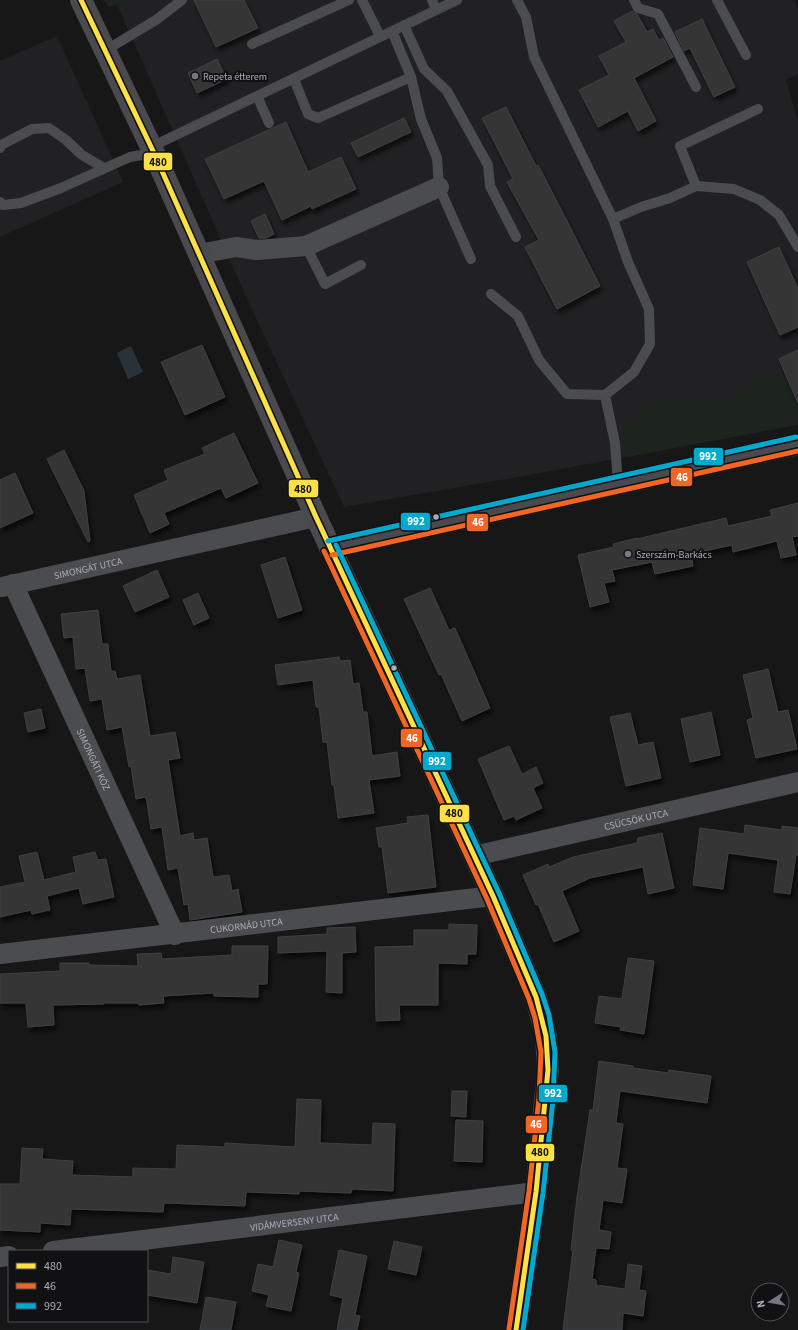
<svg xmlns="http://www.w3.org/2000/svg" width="798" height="1330" font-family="'Source Sans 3',sans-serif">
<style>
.built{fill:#212123}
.green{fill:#1d241e}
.water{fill:#2a3239}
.building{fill:#353536;stroke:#3f4043;filter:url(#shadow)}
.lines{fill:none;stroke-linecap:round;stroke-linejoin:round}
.service{stroke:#4b4c50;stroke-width:10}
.minor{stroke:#4b4c50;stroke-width:20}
.secondary{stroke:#4a4a4e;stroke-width:22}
.bus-1-casing{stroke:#111113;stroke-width:8}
.bus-2-casing{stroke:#111113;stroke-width:8}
.bus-3-casing{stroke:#111113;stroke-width:8}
.bus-1{stroke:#fbe143;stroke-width:5}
.bus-2{stroke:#f26522;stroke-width:5}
.bus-3{stroke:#00a9ce;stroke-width:5}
.poi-dot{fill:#757880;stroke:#111113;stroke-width:1.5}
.bus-dot{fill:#a8adb8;stroke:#111113;stroke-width:1.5}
.labels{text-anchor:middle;stroke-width:4;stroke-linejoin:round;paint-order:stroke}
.poi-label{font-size:10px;fill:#a8adb8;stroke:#111113;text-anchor:start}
.street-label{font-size:10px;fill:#a8adb8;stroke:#111113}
.line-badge{stroke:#111113;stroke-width:1.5}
.badge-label{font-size:11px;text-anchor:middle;font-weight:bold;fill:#fff}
.pale-badge-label{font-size:11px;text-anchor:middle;font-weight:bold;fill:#111}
</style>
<defs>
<filter id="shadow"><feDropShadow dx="2.5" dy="4.5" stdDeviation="2" flood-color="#0009"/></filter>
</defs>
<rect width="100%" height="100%" fill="#171717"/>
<path class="built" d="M115,0H794L798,8V74L786,80L798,121V425L529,475L344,507L244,292Z
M57,36L123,182L0,237V61Z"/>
<path class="green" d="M104,0H132L108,7Z
M768,371L798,383V413L795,425L628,457L621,431L647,403L731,397Z"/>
<path class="water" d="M131,346L143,372L128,379L117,353Z"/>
<path class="building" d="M194,0H244L258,28L216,47Z
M632,11L637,14L647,32L653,29L659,40L663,38L673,57L634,78L656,121L638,131L628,111L598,127L579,90L609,75L599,56L626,42L614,21Z
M702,19L735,87L714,97L690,48L684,51L675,32Z
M217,59L227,79L197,93L188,73Z
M506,107L536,166L538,165L565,217L600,286L557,309L525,247L539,240L507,182L513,179L482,118Z
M404,118L411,132L358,157L351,143Z
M286,122L308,172L341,157L356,189L312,209L311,206L282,220L264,181L224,199L205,159Z
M265,214L274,234L266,238H259L251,221Z
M779,247L798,289V327L780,335L747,262Z
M202,345L225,397L185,415L161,362Z
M798,350V403L779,359Z
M234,433L258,483L226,498L221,488L164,513L169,524L150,533L134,495L168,480L164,470L205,454L202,448Z
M64,450L84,491L90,541L88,542L47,459Z
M15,473L33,513L0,528V480Z
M798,503V536L792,537L796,555L781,558L777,541L733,552L732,545L691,554L693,566L655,574L652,562L612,570L615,581L604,583L609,602L590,607L578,555L614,547L613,544L637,538V539L726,518L728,526L772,516L770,510Z
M285,557L302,610L278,618L261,565Z
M157,570L169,597L135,612L123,586Z
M430,588L449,630L455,628L490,708L462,721L441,674L439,675L404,599Z
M198,593L209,618L194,625L183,600Z
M98,610L102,644H108L111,671H115L117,679L140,675L150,736L175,732L180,758L168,760L180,836L193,833L194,840L207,838L213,877L229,875L232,891L238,889L242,912L190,920L188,904L184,905L178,868L168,870L162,827L151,829L146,797L136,799L131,766L129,767L122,727L107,730L102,699L90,701L85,668L76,669L73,637L64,638L61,614Z
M339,657L340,661L350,660L353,684L359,683L363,712H367L372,756L397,752L400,776L369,780L374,813L338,818L334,785H332L327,742H323L319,707H316L313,680L278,685L275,665Z
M768,669L778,712L788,710L797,749L756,758L747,720L753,718L743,675Z
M41,709L45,728L28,732L24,713Z
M711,712L720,755L690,762L681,719Z
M630,713L638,745L653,742L661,778L626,786L610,717Z
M509,746L522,774L536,767L543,783L533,788L542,808L516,820L514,816L504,820L478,759Z
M428,815L436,887L388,893L382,847H379L376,828L408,823L407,817Z
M745,825L782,830V826L798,828V855H796L790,894L774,892L778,860L728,853L723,889L693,885L700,828L744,834Z
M662,833L674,888L648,894L643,867L590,878L562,891L579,931L554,942L538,904L536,905L523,875L548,864L549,867L573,857L637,843L638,838Z
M37,852L44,880L76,872L73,857L95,852L98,860L106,859L114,897L83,904L79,888L47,896L50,910L32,914L31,910L0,917V887L25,882L19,856Z
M449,924L477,925L476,954H467V964L438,963V1005H399L400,1020L376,1021L375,947L414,946V930H449Z
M355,927L356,952L342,953V993L326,992L327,951L278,953V937L327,934V928Z
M232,946H268L267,984H258V997L214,996V993L163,996L164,1003L139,1005V1003H104V1004L53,1005L54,1025L28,1027L26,1003H0V974L60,971V963H89V965L138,966L137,954L161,953L162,959L232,955Z
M628,958L654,961L644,1034L620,1030L621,1027L595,1023L599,996L622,999Z
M599,1061L633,1066V1068L668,1073L669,1070L711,1076L707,1103L620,1091L616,1123L623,1124L617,1168L627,1169L622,1203L603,1200L599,1230L611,1232L609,1249L596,1248L592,1279L596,1280V1285L625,1289L628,1264L642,1266L639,1290L646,1291L643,1316L623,1313L622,1330H563L573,1250H571L577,1197L590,1110H593Z
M452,1091H467L466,1117L451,1116Z
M297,1099L321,1100L320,1143L372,1145L373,1123L395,1124L393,1191L352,1189L351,1193L299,1191V1194L246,1192L245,1206L164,1203L163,1212L71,1209L70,1225L40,1223V1232L0,1230V1184H20L22,1148L43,1149L42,1159L73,1161L72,1175L133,1177V1168L176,1169L177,1145L225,1147V1143L295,1147Z
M456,1120L483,1121L482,1162L454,1161Z
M279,1240L302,1245L296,1272L299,1273L291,1311L266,1306L269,1295L252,1291L258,1264L273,1267Z
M394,1241L422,1247L416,1275L388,1269Z
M339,1250L367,1256L355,1315L360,1316L357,1330H337L343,1298L330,1295Z
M173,1257L204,1262L197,1303L147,1295V1270L171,1274Z
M206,1297L236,1302L231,1330H200Z"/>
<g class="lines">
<path class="service" d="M362,0L380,36
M432,0L436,9
M634,0L638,8L658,14L696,87
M717,0L746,55
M404,25L424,69L447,91L488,165L490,186L516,237
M392,31L411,77L421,119L437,158L439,187L471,259
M252,44L349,0
M106,50L156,20L182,0
M294,79L308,114L318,118L411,77
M257,96L269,123
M151,147L457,0
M0,148L1,145L32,129L49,128L66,140L82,155L104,168
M696,186L680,146L758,109
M0,202L3,205L21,203L61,188L130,157L154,153
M613,219L641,207L670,198L696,186L734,189L760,200L779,215L798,247
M306,246L325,284L361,265
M491,294L518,316L539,360L567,394L605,395L634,372L650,344L649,309L628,262L613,219L534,57L526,17L517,0
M605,395L615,443L618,484"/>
<g class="minor">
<path d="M199,254L236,247L257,250L306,246L439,187"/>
<path id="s1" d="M13,584L175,935"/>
<path id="s2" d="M2,587L316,517"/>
<path id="s3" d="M474,856L798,782"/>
<path id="s4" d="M0,954L493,896"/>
<path id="s5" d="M53,1251L536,1192"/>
<path d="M0,1257L9,1256"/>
</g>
<path class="secondary" d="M81,0L154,153L316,517L493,896L536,997L546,1036L548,1070L536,1192L516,1330
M330,548L798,444"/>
<g class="bus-1-casing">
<path id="bus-1" d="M81,0L154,153L316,517L493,896L536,997L546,1036L548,1070L536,1192L516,1330"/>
</g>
<g class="bus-2-casing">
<path id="bus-2" d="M324,551L487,899L529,999L535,1018L541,1052L539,1098L529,1191L509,1329
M332,555L798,451"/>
</g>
<g class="bus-3-casing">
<path id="bus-3" d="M328,541L796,437
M336,545L499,893L542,994L549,1015L555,1052L553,1100L543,1193L523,1330"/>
</g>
<use href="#bus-1" class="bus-1"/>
<use href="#bus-2" class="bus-2"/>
<use href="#bus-3" class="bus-3"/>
</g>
<g class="poi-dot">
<circle cx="195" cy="76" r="4"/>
<circle cx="628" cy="554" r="4"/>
</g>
<g class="bus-dot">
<circle cx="436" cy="517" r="3.5"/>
<circle cx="394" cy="668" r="3.5"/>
</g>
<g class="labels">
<g class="poi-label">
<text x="203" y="80">Repeta étterem</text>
<text x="636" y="558">Szerszám-Barkács</text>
</g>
<g class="street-label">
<text dy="4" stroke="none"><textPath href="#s2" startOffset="88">SIMONGÁT UTCA</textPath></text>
<text dy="4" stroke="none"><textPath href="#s1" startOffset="193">SIMONGÁTI KÖZ</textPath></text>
<text dy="4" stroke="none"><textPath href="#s3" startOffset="166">CSÜCSÖK UTCA</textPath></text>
<text dy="4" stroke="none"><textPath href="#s4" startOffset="248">CUKORNÁD UTCA</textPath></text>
<text dy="4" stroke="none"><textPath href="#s5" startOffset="243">VIDÁMVERSENY UTCA</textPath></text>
</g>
</g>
<g class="line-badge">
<rect x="143" y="152" width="30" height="19" rx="4" fill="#fbe143"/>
<rect x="693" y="447" width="31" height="19" rx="4" fill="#00a9ce"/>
<rect x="670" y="467" width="23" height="20" rx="4" fill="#f26522"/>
<rect x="288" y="479" width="31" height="19" rx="4" fill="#fbe143"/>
<rect x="400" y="512" width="31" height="19" rx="4" fill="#00a9ce"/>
<rect x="466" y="513" width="23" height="19" rx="4" fill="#f26522"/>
<rect x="400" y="728" width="23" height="20" rx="4" fill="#f26522"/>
<rect x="422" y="751" width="30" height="20" rx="4" fill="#00a9ce"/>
<rect x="439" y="804" width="31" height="19" rx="4" fill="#fbe143"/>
<rect x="538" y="1084" width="30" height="19" rx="4" fill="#00a9ce"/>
<rect x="525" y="1115" width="23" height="19" rx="4" fill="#f26522"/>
<rect x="525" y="1143" width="30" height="19" rx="4" fill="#fbe143"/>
</g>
<g class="badge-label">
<text x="708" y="460">992</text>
<text x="682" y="481">46</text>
<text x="416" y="525">992</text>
<text x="478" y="526">46</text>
<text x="412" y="742">46</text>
<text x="437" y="765">992</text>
<text x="553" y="1097">992</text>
<text x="536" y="1128">46</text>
</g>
<g class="pale-badge-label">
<text x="158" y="166">480</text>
<text x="303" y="493">480</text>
<text x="454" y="817">480</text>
<text x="540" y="1156">480</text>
</g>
<rect x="8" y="1250" width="140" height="72" fill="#111113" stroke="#4d4f55"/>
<rect x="16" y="1263" width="20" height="6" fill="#fbe143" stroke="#4d4f55"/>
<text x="44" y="1270" font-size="12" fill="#a8adb8">480</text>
<rect x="16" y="1283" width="20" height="6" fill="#f26522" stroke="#4d4f55"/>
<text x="44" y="1290" font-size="12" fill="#a8adb8">46</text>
<rect x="16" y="1303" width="20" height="6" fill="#00a9ce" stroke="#4d4f55"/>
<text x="44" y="1310" font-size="12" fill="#a8adb8">992</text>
<g transform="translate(770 1302) rotate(258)"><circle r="19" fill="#111113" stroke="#4d4f55"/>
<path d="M0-3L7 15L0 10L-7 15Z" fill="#757880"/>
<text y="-6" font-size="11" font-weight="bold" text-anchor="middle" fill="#a8adb8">N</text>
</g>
</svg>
